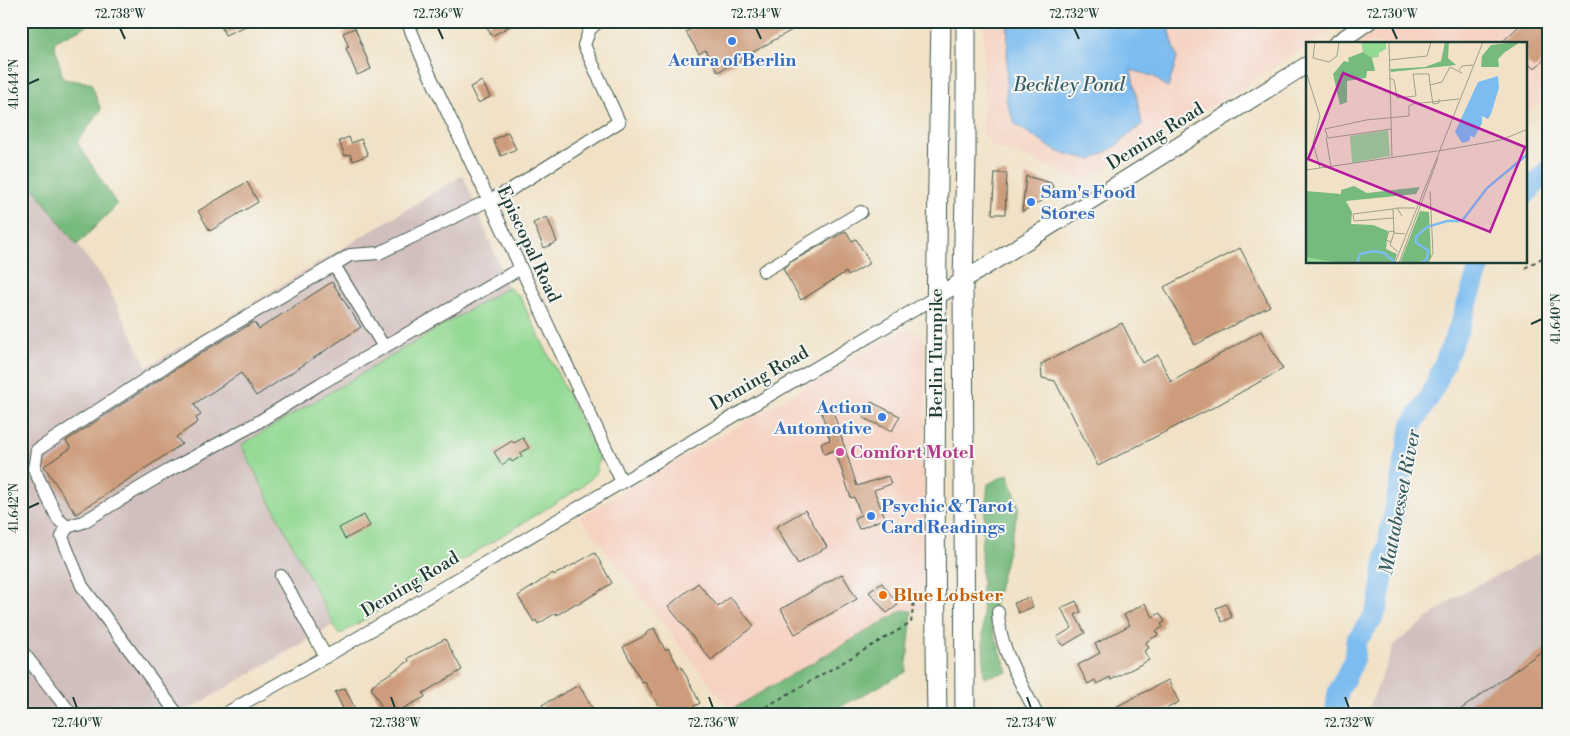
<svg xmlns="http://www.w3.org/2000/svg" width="1570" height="736" font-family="'Libre Bodoni',serif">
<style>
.built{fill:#f6d2c3}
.industrial{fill:#d1bfbd}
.green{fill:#94da94;stroke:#5a8c64}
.forest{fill:#77ba7e;stroke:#4b7c59}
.water{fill:#7cbcf0;stroke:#4e7c92}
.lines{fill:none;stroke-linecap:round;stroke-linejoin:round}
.river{stroke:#7cbcf0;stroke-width:21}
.building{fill:#cd9c7b}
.minor-casing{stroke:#3e564a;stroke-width:14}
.major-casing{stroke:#3e564a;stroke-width:18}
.highway-casing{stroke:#3e564a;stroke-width:21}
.path{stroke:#3e564a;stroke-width:2;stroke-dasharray:4 4;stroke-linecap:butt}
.minor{stroke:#fff;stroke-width:12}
.major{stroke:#fff;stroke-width:16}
.highway{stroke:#fff;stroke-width:19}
.ticks{fill:none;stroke:#1f3d34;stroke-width:2}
.shop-dot{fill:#3f7fe0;stroke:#f6f6f2;stroke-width:2}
.hotel-dot{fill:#d1479c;stroke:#f6f6f2;stroke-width:2}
.food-dot{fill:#e8710a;stroke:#f6f6f2;stroke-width:2}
.labels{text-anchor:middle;stroke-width:4;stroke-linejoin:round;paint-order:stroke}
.shop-label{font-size:18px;font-weight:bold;fill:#366cbe;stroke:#f6f6f2;text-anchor:start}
.street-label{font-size:18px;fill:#1f3d34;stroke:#f6f6f2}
.hotel-label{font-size:18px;font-weight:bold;fill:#b23c85;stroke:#f6f6f2;text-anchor:start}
.food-label{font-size:18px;font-weight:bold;fill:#c56008;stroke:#f6f6f2;text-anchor:start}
.water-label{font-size:19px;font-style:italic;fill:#365d63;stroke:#f6f6f2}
.inset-river{fill:none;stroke:#7cbcf0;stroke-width:2.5}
.inset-road{fill:none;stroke:#9da08c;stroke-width:1}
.view{fill:#b5179e;fill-opacity:0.15;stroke:#b5179e;stroke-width:2.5}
.inset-edge{fill:none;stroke:#1f3d34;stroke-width:2.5}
.neatline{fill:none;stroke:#1f3d34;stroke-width:2}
.ticks-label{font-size:12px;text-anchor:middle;fill:#1f3d34}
</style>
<rect width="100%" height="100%" fill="#f6f6f2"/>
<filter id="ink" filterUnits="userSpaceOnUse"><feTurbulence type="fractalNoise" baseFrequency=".02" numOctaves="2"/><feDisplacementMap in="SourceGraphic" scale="10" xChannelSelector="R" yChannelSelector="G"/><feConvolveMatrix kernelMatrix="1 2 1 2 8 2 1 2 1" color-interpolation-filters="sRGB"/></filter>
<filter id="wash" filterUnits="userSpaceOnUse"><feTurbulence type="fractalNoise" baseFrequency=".0096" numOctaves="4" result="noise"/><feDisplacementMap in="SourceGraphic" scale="20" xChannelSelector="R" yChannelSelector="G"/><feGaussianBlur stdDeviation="1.12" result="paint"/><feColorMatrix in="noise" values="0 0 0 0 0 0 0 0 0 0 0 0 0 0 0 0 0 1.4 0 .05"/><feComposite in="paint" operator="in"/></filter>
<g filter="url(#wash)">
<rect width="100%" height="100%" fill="#f1e2c7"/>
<path class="built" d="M984,21H1344L1334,29L1311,44H1308L1307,46L1234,92L1096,174L1082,180L1026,157L995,148L983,134Z
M1391,21H1549V97L1529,111H1526V44H1356Z
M915,330L925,340V608L902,610L730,710L580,517L902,331Z"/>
<path class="industrial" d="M21,172L105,281L147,367L463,175L508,287L241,445L333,625L180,715H21Z
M1549,548V715H1366L1394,645L1454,598Z"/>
<path class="green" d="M508,287L520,297L599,458L596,474L580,488L339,635L241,445Z"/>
<path class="forest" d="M21,21H96L54,42L63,79L91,83L101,110L77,142L117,205L77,245L21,172Z
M1008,474L1019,507L990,622L1008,672L984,677L981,550L988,484Z
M903,610L912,611L906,672L825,715H722Z"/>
<path class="water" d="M1008,21H1167L1177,58L1168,88L1153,76L1131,70L1142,124L1116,146L1092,160L1056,151L1015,124L1006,100Z"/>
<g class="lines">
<path class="river" d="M1526,194L1549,169
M1335,715L1338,692L1354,660L1356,641L1373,618L1378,606L1391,527L1412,425L1432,393L1460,325L1481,262"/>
</g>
<g id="blocks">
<path class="building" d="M219,21H257L225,35Z
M494,21H519L492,36L486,26Z
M689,21H787L792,30L718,72L705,50L699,54L686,32L693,28Z
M1512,21H1549V55L1534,69L1526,61V44H1500L1518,27Z
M355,28L371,69L357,75L346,48L349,47L343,33Z
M482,81L490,97L478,103L470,87Z
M508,132L516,149L501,156L493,140Z
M349,137L351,143L361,139L368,155L353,161L350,154L345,156L339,141Z
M995,173H1007L1005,214H992Z
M1026,176L1051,183L1056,192L1022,212Z
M247,182L258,202L210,231L198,211Z
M547,217L557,242L544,248L533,223Z
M846,231L852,241L856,239L870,263L848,276L846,272L801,300L783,269L791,262Z
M1240,248L1270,306L1195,345L1164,287Z
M332,282L361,327L256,396L241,373L194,404L201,415L196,418L198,422L176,437L182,444L76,514L44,466L71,448L66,441L194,357L254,322L259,329Z
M1122,323L1142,363L1158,355L1171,382L1261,331L1283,369L1216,406L1098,466L1055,381L1042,378L1041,364Z
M871,402L900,416L892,431L863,418Z
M832,408L857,486L888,476L891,484L874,490L885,518L859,529L854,518L861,515L854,497L851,498L835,450L824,454L821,443L830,440L821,411Z
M523,438L529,448L520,453L522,456L512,462L510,459L502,465L494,452L512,441L514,443Z
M805,510L827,547L798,564L776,527Z
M364,515L370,526L345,539L339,528Z
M595,553L612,583L577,605L576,603L557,615L556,613L538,624L536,620L534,622L518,596L553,573L554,575Z
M842,574L857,599L795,634L781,609Z
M698,583L718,607L730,597L754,626L711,660L668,606Z
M882,583L898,605L887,613L869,592Z
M1029,597L1033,607L1018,613L1014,603Z
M1076,601L1081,612L1075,615L1085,633L1063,646L1057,637L1072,628L1061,608Z
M1145,603L1153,617L1160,613L1165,622L1161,624L1163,627L1156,631L1158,635L1146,642L1149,648L1144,651L1149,660L1111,680L1110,677L1097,684L1095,680L1088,684L1078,665L1100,653L1095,644L1130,625L1124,615Z
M1226,604L1232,617L1222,622L1216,608Z
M654,628L665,650L668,648L679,668L681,666L700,703L678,715H664L645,682L642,683L623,647L646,635V633Z
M445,639L462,670L423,693L425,697L390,715H386L371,688L373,687L372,685L409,661L408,658Z
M1549,646V715H1453Z
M1168,680L1179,702L1154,715H1100Z
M579,685L596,715H530L543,707L542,705Z
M345,688L355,709L345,713L335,692Z"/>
</g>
</g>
<g filter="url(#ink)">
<use href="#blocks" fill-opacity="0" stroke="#3e564a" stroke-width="1"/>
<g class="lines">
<g class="minor-casing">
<path id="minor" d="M407,21L426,67L622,482
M791,254L861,212
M334,265L384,347
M521,268L320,384L255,424L168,471L83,522L67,527L58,519L34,469L37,450L190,350L334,265L350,255L379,253L510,190L619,122L584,45L590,29L599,21
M764,271L784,259
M67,527L62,537L82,586L178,715
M281,576L326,657
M998,612C999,649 1021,682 1037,715
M21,650L72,715
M223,715L332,653L936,297"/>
</g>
<g class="major-casing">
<path id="major" d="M1336,44L1369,21
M936,297L1027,241L1308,64"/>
</g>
<g class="highway-casing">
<path id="highway" d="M937,715C933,484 936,252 941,21
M965,715L963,280L966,157V21"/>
</g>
<path class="path" d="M1525,268L1549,254
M752,715L911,623L915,593"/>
<use href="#minor" class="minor"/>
<use href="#major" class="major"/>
<use href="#highway" class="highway"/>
</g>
</g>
<path class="ticks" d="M120,28L125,39M438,28L443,39M756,28L761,39M1074,28L1079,39M1392,28L1397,39M28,84L39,79M1531,324L1542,319M28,508L39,503M73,697L77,708M391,697L395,708M709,697L713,708M1027,697L1031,708M1345,697L1349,708"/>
<g class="shop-dot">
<circle cx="732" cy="41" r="5"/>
<circle cx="1031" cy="202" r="5"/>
<circle cx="882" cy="417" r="5"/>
<circle cx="871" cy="516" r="5"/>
</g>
<circle class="hotel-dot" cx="840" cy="452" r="5"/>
<circle class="food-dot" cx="883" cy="595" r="5"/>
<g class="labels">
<g class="shop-label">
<text x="732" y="66" text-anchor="middle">Acura of Berlin</text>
<text x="1041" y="198">Sam's Food<tspan x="1041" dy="21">Stores</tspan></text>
<text x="872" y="413" text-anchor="end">Action<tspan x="872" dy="21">Automotive</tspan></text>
<text x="881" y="512">Psychic &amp; Tarot<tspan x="881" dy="21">Card Readings</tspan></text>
</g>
<g class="street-label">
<text transform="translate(1155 136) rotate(-32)" y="6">Deming Road</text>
<text transform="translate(529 244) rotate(65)" y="6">Episcopal Road</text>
<text transform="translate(936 353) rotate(-90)" y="6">Berlin Turnpike</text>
<text transform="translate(759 378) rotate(-30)" y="6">Deming Road</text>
<text transform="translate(410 584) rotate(-31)" y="6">Deming Road</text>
</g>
<g class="hotel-label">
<text x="850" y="458">Comfort Motel</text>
</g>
<g class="food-label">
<text x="893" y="601">Blue Lobster</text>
</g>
<g class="water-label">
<text x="1069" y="91">Beckley Pond</text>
<text transform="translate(1399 502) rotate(-79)" y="7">Mattabesset River</text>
</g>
</g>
<g transform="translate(1306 42)">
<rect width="221" height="221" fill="#f1e2c7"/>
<path d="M55,0H80V7L73,11V15L66,16L57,10ZM82,88L84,114L46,121L44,94ZM0,215L13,216L33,221H0Z" fill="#94da94"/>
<path d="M139,0H143L142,16L150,23L85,30L84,27L119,25L135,19ZM212,0L221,2L213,1L199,10L192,17L193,25H175L176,14L185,3ZM57,10L66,16L69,29H61L60,36L41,39V60L34,63L27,32L38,19L43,20L42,16ZM48,144L61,151L114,145L110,152L40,159L46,170L45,182L67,183L82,189L80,207L91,212L88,221H33L0,215V149L35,152V148ZM114,169L123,170L125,215L121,221H94Z" fill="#77ba7e"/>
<path d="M192,34L193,46L185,72L182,77L176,74V81L168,96L165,93L163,99L156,101L149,90L172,40Z" fill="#7cbcf0"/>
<path class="inset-river" d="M51,221L54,212L67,209L78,211L89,220M115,221L121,217L122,208L110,201V195L121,185L141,179H156L181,146L222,112"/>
<path class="inset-road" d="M9,0L7,16L23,20L31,14L33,0M83,0L86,116M83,18L121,14L125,0M153,28L156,24L167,23M0,30L14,74L7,101L14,126M83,36L88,38L91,56L110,54L107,32H123L124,43M133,57V61L127,62L124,43L136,40L144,25L156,31M85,87L22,96L19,87L60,78L103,74V64L106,62L153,57M20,95L25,125M132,109L195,98L222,87M0,128L131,109M91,166H109M87,167L47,172L48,179L88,176M88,191L87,167L91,166L96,174M85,200L80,198L83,189L89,190M92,210L84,203L88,191L99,192M89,221L177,0M93,221L132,116M122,221L127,211L124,149"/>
<path class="view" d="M37,31L219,105L184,190L2,117Z"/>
<rect width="221" height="221" class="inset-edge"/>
</g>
<rect width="1570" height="736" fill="none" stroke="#f6f6f2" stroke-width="55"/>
<rect x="28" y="28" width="1514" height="680" class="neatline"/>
<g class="ticks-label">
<text x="120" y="18">72.738°W</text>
<text x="438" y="18">72.736°W</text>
<text x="756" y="18">72.734°W</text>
<text x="1074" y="18">72.732°W</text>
<text x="1392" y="18">72.730°W</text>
<text transform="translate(14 84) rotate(-90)" y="4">41.644°N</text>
<text transform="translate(1556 319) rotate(-90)" y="4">41.640°N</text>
<text transform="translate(14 508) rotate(-90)" y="4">41.642°N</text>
<text x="77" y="727">72.740°W</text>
<text x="395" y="727">72.738°W</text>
<text x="713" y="727">72.736°W</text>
<text x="1031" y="727">72.734°W</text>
<text x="1349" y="727">72.732°W</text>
</g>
</svg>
